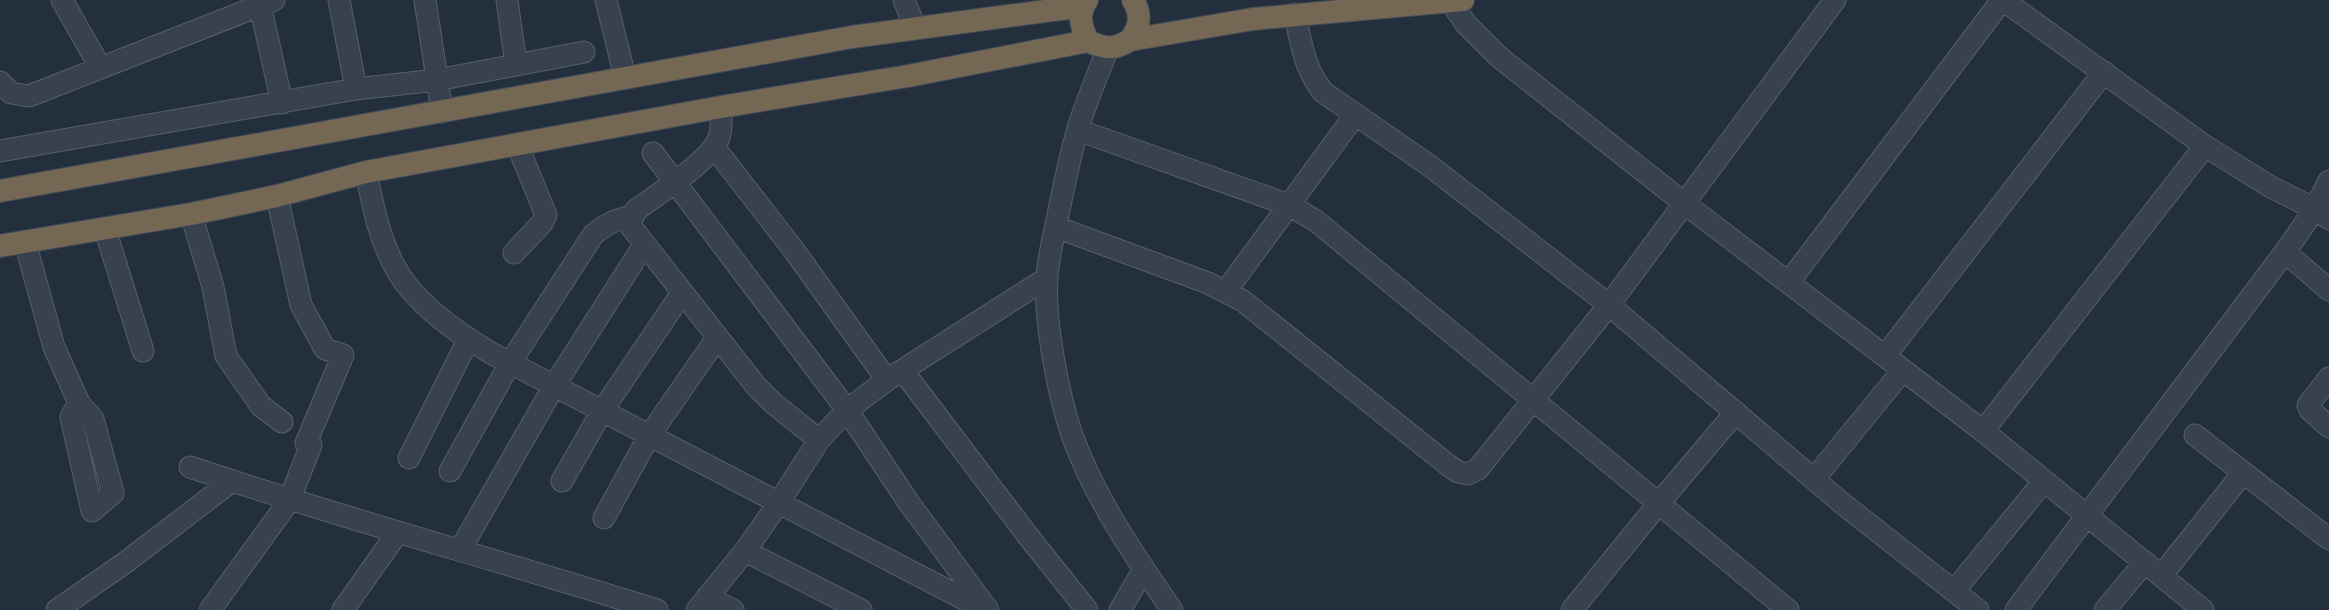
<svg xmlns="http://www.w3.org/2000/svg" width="2329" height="610" font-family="Commissioner,sans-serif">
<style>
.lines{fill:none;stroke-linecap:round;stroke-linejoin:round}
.minor-casing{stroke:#565f6c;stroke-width:23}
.highway-casing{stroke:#434c59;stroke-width:24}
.minor{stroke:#38414e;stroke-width:21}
.highway{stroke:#746855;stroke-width:22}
</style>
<rect width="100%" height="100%" fill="#242f3e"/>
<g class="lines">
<g class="minor-casing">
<path id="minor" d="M62,0L100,67
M339,0L356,89
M425,0L442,112
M507,0L516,65
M606,0L625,77
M904,0L915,27
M2003,0L2205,146L2271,187L2315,209L2329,219
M1450,1L1466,24L1499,57L1684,203L1983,431L2203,610
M260,5L282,103
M1295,14C1301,43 1304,68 1323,92L1430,166L1609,305L1843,504L1978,610
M1108,48C1099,71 1090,93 1082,116C1071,148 1065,182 1058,215C1054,236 1048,257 1047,278C1044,320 1058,394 1072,435C1095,499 1134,555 1172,610
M0,82L11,93L29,96L274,0
M721,107C721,115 722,126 720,134C716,158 656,195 636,210L631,221L632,228L756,386L773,403L819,440
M1078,130L1289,205L1316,221L1788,610
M714,147L793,249L887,380
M0,151L356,89L437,80L584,52
M653,153L847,410L909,503L988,610
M366,172C373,207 380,243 399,274C419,306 459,334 491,353L985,610
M277,196L301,305L325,349L343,355L306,443
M191,214L213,287L226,356L261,406L282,422
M1056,227L1208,283L1243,301L1448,465L1458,472L1468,474L1478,469L1609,305L1835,0
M105,229L143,351
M25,242L54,347L79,403L93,419L113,493L92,511L71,417L79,403
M2285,252L2329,290
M514,253L542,223L546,215L517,144
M1789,282L2002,0
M1226,291L1355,115
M1885,356L2104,72
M903,371L1028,536L1087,610
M2329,378L2308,405L2310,410L2329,427
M1983,431L2205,146
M2195,435L2329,539
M409,458L468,340
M190,467C344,519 502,561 657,610
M450,471L510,363L593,235C606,224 616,219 632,216
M1814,479L1903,370
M562,481L602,411L682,293
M604,518L649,436L717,338
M460,550L554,386L644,245
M745,551L861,610
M2161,576L2243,473
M1954,591L2044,481
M707,597L733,610
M57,610L126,562L232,481
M210,610L289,501L311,445
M343,610L398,532
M697,610L745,551L778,504L819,440L847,410L887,380L1047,278
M1120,610L1144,569
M1572,610L1659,503L1736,412
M2016,610L2285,252L2315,209L2329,181
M2105,610L2145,562"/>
</g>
<g class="highway-casing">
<path id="highway" d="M1087,0C1077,14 1081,27 1088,41C1104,49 1115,50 1130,40L1253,19L1463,0
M1130,40C1140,27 1142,15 1133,0
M0,191L852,37L1083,6
M0,246L191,214L277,196L366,172L721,107L908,76L1088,41"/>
</g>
<use href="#minor" class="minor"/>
<use href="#highway" class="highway"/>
</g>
</svg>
